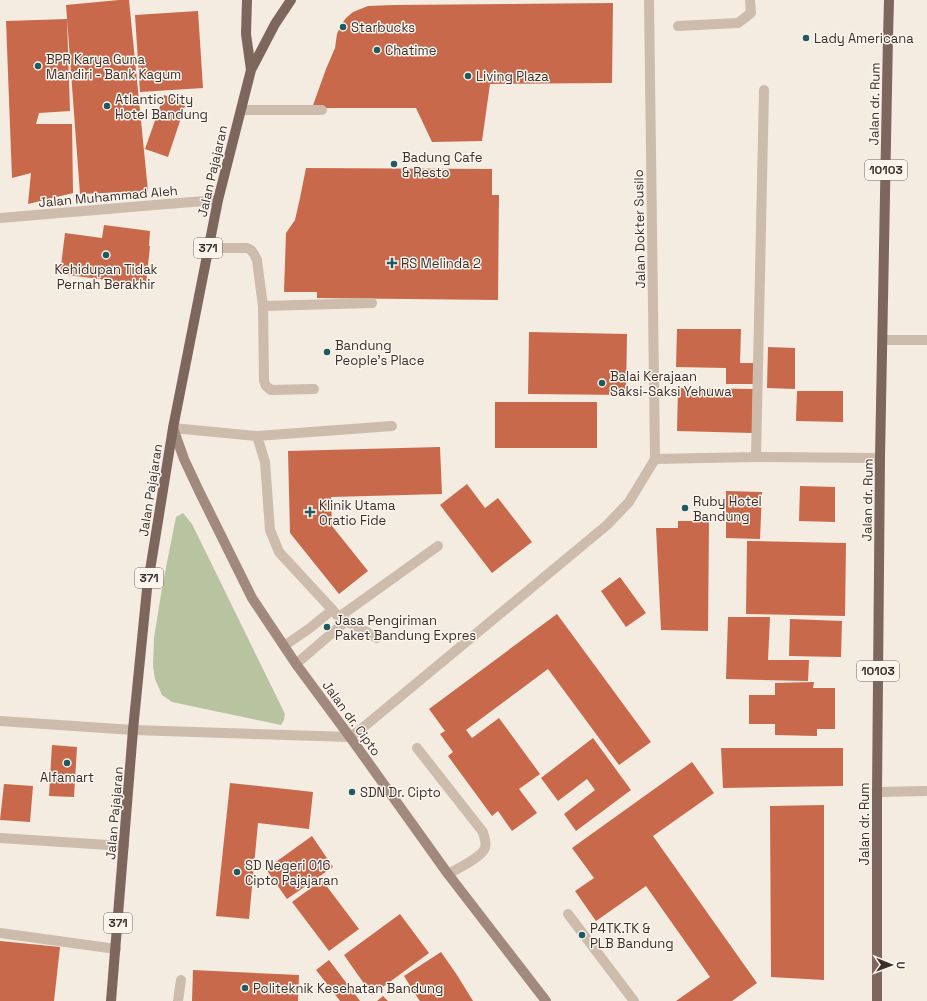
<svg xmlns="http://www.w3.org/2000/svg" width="927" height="1001" font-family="'Space Grotesk',sans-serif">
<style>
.green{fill:#b8c4a0}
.building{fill:#c8694b}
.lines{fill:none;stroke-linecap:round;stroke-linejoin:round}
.service{stroke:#cdbbac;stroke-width:10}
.minor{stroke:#cdbbac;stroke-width:10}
.tertiary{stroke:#cdbbac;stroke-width:10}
.secondary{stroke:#a18a7d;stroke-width:10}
.primary{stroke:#7d675c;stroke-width:10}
.poi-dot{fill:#1f5a5e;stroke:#fbf5ee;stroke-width:1.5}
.labels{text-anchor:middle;stroke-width:3;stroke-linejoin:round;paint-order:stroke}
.shield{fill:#fbf5ee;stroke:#756b66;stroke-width:1}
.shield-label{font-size:12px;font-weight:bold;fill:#3b302b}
.poi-label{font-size:13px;fill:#3b302b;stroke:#fbf5ee;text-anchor:start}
.street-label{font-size:13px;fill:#3b302b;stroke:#fbf5ee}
</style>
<rect width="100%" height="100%" fill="#f4ebe1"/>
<path class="green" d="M183,513L192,524L285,714L284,720L281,725L172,702L162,695L155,679L153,666L154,638L162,588L176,517Z"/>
<path class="building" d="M119,0H129L148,191L80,194L66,5Z
M613,3L612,83L490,84L482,141L432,142L416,108H312L326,69L335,48L337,34L341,25L346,18L353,12L368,6L393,5Z
M198,11L203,88L140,92L135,15Z
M67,19L70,111L39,113L36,124H72L73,193L28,204L31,173L12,178L6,21Z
M164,95L186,103L168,157L145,149Z
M306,168L492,169V195H499L498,300L317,298V292H284L286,233L295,220L300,198Z
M104,225L150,231L149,246H150L146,285L60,274L65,233L102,238Z
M677,329H741L740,363H754V384H726V368L676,367Z
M529,332L627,334L626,395L528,394Z
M768,347L795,348V389L767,388Z
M678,388L753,389L752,433L677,431Z
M797,391H843V422L796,421Z
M495,402H597V448H495Z
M440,447L442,494L331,497L332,526L368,571L339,594L290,533L288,451Z
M467,484L485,508L498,498L532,542L492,573L440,505Z
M800,486L835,487V522L799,521Z
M726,491L762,492L760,539L726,538Z
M678,521H709L708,631L661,630L656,528H678Z
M747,541L846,543L845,616L746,614Z
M620,577L646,613L626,627L601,591Z
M557,614L651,742L619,765L548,669L466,730L472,738L499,718L540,774L519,789L537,813L512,831L498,811L492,816L448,756L453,752L440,734L445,731L429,709Z
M728,617H770L768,660H809L808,681L726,679Z
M790,619L842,621L841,657L789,656Z
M814,682L813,688H835V729H817V736L775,735V724H749V695H775V683Z
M593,738L631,790L576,831L564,814L595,790L587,779L558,801L541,778Z
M52,745L77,747L74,797L49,796Z
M721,748H843V786L723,788Z
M692,762L714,793L653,836L757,983L732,1001H676L710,977L646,886L596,921L575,891L594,878L572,848Z
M230,783L313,792L309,829L258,823L249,919L216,916Z
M4,784L33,786L30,822L0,820Z
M824,805V980L771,977L770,806Z
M312,836L333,867L287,899L266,869Z
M322,880L359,929L329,951L292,902Z
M400,914L429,953L372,995L344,955Z
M0,941L60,947L54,1001H0Z
M441,952L457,975L473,1001H420L419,1000L404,976Z
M329,960L360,1001H340L316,970Z
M193,970L299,975L298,1001H192Z
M383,996L388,1001H377Z"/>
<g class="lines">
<path class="service" d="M678,26L738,23L751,13L750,0
M241,110H322
M208,248H247L251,250L254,254L257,260L258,268L263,306L264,381L266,386L271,390L314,389
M263,306L372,303
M173,428L257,436L265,462L270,530L279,552L339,617L377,638
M257,436L392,426
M339,617L438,546
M284,646L310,628L332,610
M296,664L346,621
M417,748L483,832C484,837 487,843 485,848C482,857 457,869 448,874
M877,792L927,791
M568,914L634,1001
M178,1001L181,980"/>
<path class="minor" d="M649,0L655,459
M0,218L167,204L218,200
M883,340H927
M756,457L764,90
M133,730L350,737L360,730L607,525L629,502L655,459L756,457L880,458
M0,838L124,846
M0,933L116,949"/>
<path class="tertiary" d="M0,721L133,730"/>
<path class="secondary" d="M173,428L184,459L199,491L252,598L296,664L350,737L448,874L546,1001"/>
<path class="primary" d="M247,0L246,34L251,70
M111,1001L133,730L147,589L173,428L218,200L251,70L275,24L291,0
M877,1001V792L880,458L888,37L889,0"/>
</g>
<g class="poi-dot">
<circle cx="343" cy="27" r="4"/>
<circle cx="806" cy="38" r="4"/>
<circle cx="377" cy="50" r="4"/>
<circle cx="38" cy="66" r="4"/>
<circle cx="468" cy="76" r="4"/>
<circle cx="107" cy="106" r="4"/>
<circle cx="394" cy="164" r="4"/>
<circle cx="106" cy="255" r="4"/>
<path d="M390 257h4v4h4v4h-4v4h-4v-4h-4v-4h4z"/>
<circle cx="327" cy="352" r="4"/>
<circle cx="602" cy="383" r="4"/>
<circle cx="685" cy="508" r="4"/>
<path d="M308 506h4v4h4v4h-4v4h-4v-4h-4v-4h4z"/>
<circle cx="327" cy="627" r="4"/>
<circle cx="67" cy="763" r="4"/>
<circle cx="352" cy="792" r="4"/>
<circle cx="237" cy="872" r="4"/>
<circle cx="582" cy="935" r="4"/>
<circle cx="245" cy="988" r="4"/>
</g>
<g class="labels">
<g class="shield">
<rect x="865" y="160" width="42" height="20" rx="3"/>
<rect x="194" y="238" width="28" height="20" rx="3"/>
<rect x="135" y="568" width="28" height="20" rx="3"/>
<rect x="857" y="661" width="42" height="20" rx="3"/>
<rect x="104" y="913" width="28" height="20" rx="3"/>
</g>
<g class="shield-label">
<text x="886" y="174">10103</text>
<text x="208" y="252">371</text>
<text x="149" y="582">371</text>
<text x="878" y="675">10103</text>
<text x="118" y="927">371</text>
</g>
<g class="poi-label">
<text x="351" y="32">Starbucks</text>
<text x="814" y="43">Lady Americana</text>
<text x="385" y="55">Chatime</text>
<text x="46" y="64">BPR Karya Guna<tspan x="46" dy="15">Mandiri - Bank Kagum</tspan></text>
<text x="476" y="81">Living Plaza</text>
<text x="115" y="104">Atlantic City<tspan x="115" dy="15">Hotel Bandung</tspan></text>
<text x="402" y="162">Badung Cafe<tspan x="402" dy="15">&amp; Resto</tspan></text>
<text x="401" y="268">RS Melinda 2</text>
<text x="106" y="274" text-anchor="middle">Kehidupan Tidak<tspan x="106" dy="15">Pernah Berakhir</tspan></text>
<text x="335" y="350">Bandung<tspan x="335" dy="15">People's Place</tspan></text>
<text x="610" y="381">Balai Kerajaan<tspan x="610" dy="15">Saksi-Saksi Yehuwa</tspan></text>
<text x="693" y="506">Ruby Hotel<tspan x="693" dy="15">Bandung</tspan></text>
<text x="319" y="510">Klinik Utama<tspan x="319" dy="15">Oratio Fide</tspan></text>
<text x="335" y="625">Jasa Pengiriman<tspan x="335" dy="15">Paket Bandung Expres</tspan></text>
<text x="67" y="782" text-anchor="middle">Alfamart</text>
<text x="360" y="797">SDN Dr. Cipto</text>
<text x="245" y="870">SD Negeri 016<tspan x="245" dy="15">Cipto Pajajaran</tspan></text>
<text x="590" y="933">P4TK.TK &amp;<tspan x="590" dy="15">PLB Bandung</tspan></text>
<text x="253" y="993">Politeknik Kesehatan Bandung</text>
</g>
<g class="street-label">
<text transform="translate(874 104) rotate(-89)" y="5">Jalan dr. Rum</text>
<text transform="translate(212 171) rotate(-77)" y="5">Jalan Pajajaran</text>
<text transform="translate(108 196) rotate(-5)" y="5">Jalan Muhammad Aleh</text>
<text transform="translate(639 229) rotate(-91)" y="5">Jalan Dokter Susilo</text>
<text transform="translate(150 490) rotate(-81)" y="5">Jalan Pajajaran</text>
<text transform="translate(867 500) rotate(-89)" y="5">Jalan dr. Rum</text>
<text transform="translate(352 718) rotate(54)" y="5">Jalan dr. Cipto</text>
<text transform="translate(114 813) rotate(-85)" y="5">Jalan Pajajaran</text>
<text transform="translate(864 824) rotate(-90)" y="5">Jalan dr. Rum</text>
</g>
</g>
<g transform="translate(891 965) rotate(91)" stroke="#fbf5ee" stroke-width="3" paint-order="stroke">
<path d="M0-3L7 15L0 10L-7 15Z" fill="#3b302b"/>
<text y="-6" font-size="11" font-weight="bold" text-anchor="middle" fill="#3b302b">U</text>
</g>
</svg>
